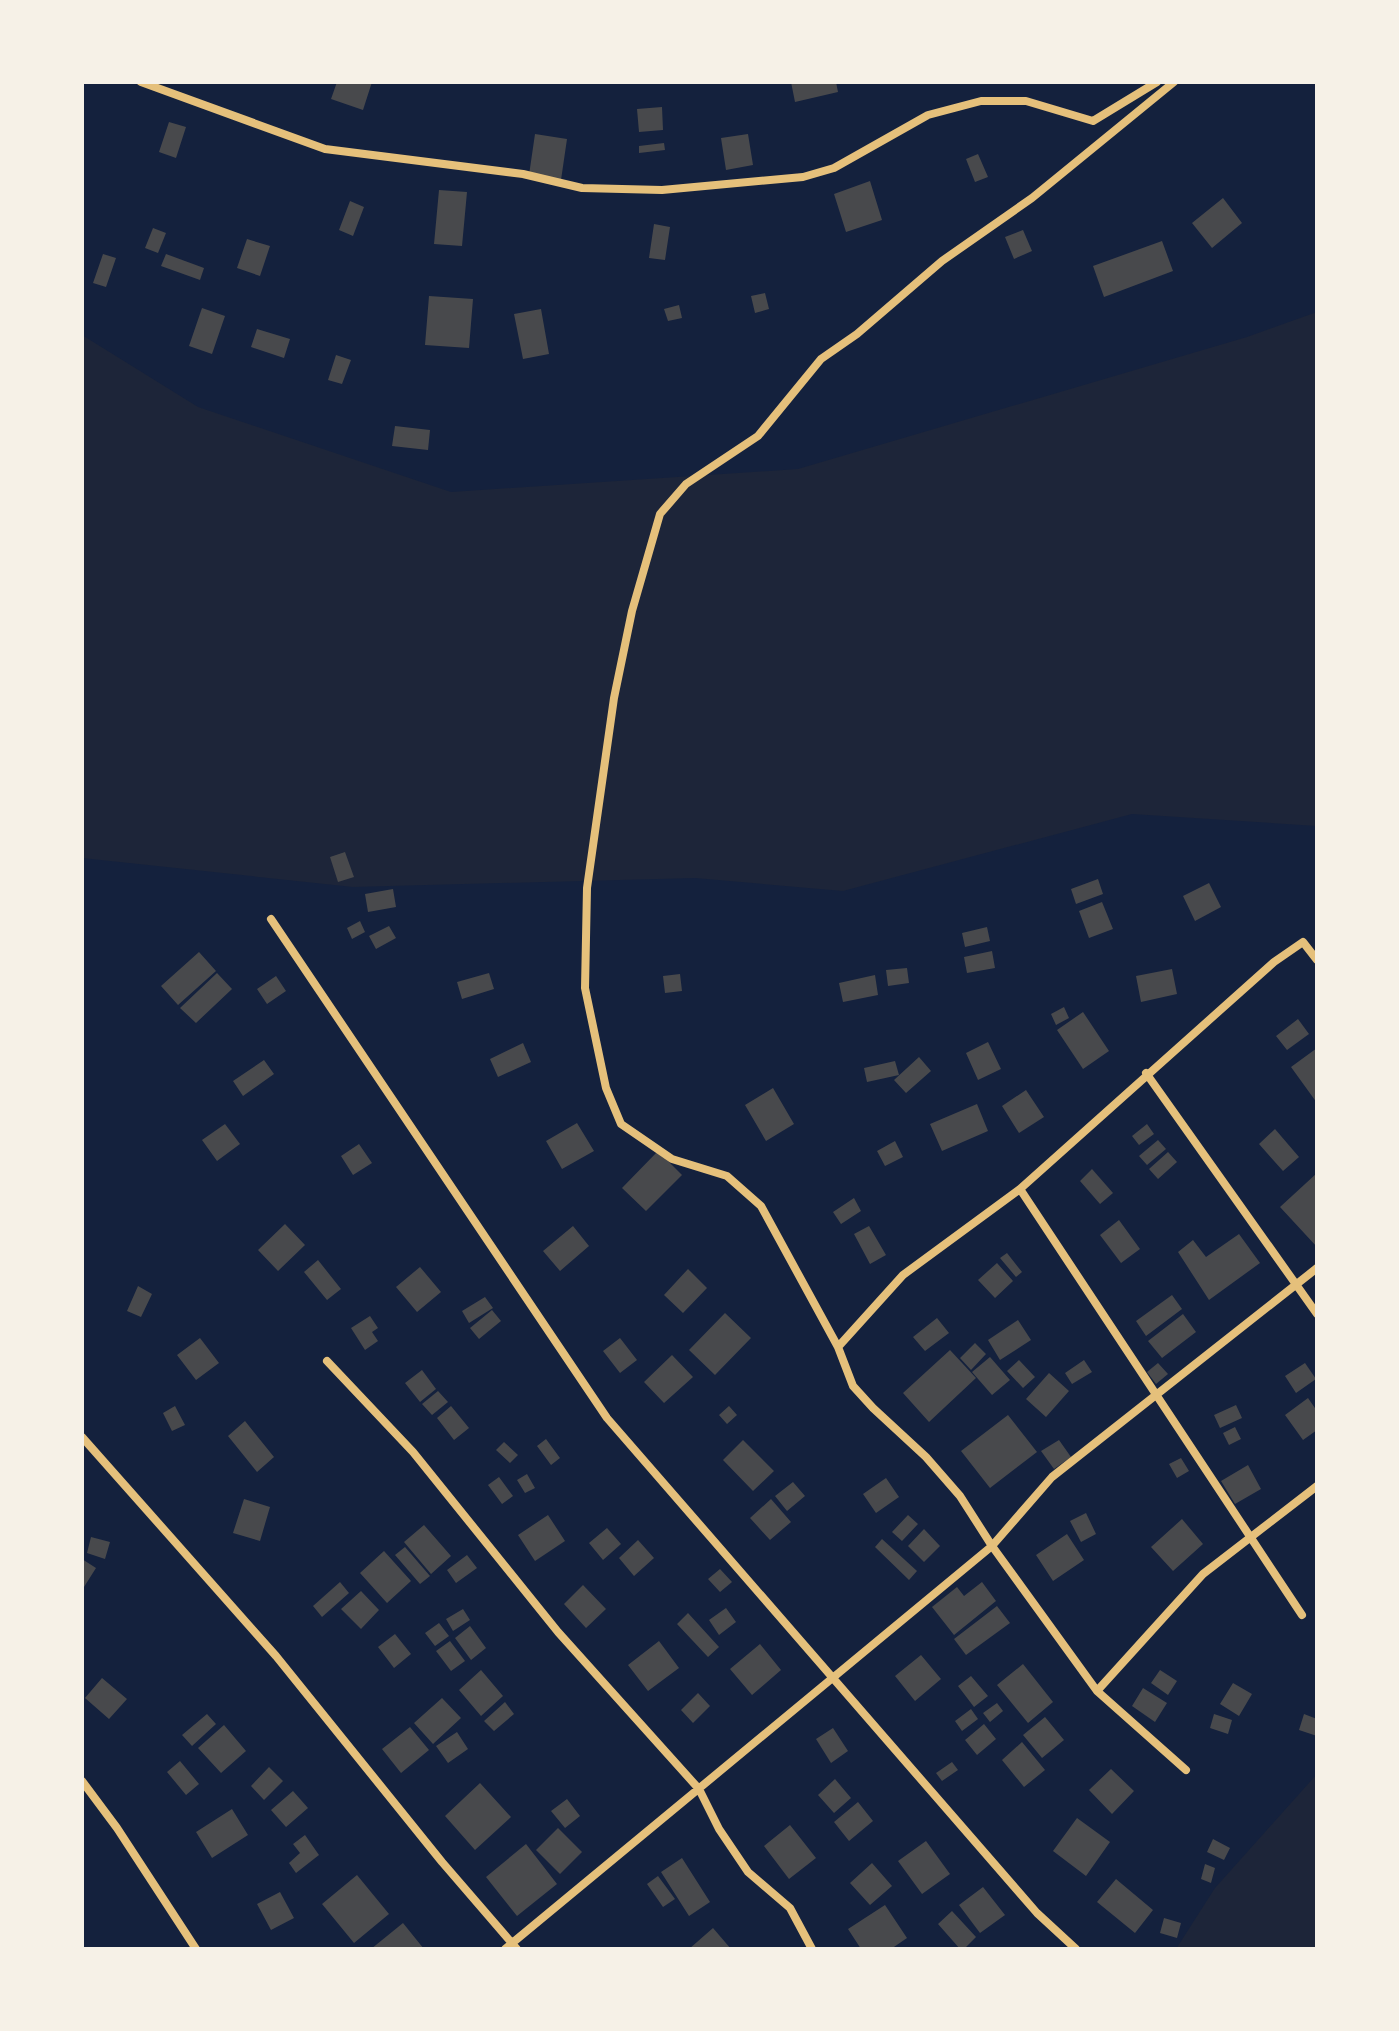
<svg xmlns="http://www.w3.org/2000/svg" width="1399" height="2031" font-family="'Roboto Condensed',sans-serif">
<style>
.green{fill:#1d2539}
.building{fill:#48494c}
.lines{fill:none;stroke-linecap:round;stroke-linejoin:round}
.minor{stroke:#e5c07b;stroke-width:8}
</style>
<rect width="100%" height="100%" fill="#14213d"/>
<path class="green" d="M1317,312V826L1132,814L843,891L695,878L353,887L82,858V335L198,407L451,492L798,469L1247,337Z
M1317,1774V1949H1176L1215,1888Z"/>
<path class="building" d="M337,82H372L363,110L331,99Z
M791,82H836L838,92L795,102Z
M662,107L663,130L639,132L637,109Z
M169,122L186,127L176,158L159,152Z
M535,134L567,139L561,180L529,175Z
M748,134L753,165L726,170L721,138Z
M664,143L665,150L639,153V146Z
M978,154L988,177L975,182L966,159Z
M870,181L882,220L846,232L834,194Z
M439,190L467,192L462,246L434,244Z
M1223,198L1242,223L1212,248L1192,223Z
M350,201L364,207L353,236L339,230Z
M654,224L670,227L665,260L649,258Z
M153,228L166,233L158,253L145,248Z
M1023,230L1032,251L1014,259L1005,237Z
M247,239L270,246L260,276L237,268Z
M1162,241L1173,271L1104,297L1093,266Z
M103,254L116,258L106,287L93,283Z
M166,254L204,268L200,280L161,266Z
M765,293L769,309L755,313L751,296Z
M429,296L473,299L469,348L425,345Z
M679,305L682,318L668,321L664,309Z
M202,308L225,316L212,354L189,346Z
M541,309L549,354L523,359L514,314Z
M257,329L290,339L284,358L251,347Z
M336,355L351,360L342,384L328,380Z
M395,426L430,430L428,450L392,446Z
M345,852L354,877L338,882L330,857Z
M1098,879L1103,894L1076,904L1071,889Z
M1209,883L1221,907L1195,921L1183,896Z
M393,889L396,907L368,912L365,894Z
M1102,902L1113,929L1089,938L1079,911Z
M360,921L365,932L352,939L347,928Z
M389,926L396,938L376,949L369,936Z
M987,927L990,941L965,947L962,933Z
M992,951L995,968L967,973L964,957Z
M199,952L216,971L178,1005L161,986Z
M907,968L909,983L888,986L886,970Z
M1172,969L1177,994L1141,1002L1136,976Z
M217,973L232,989L196,1023L180,1008Z
M489,973L494,989L462,999L457,982Z
M680,974L682,991L665,993L663,976Z
M875,975L878,995L843,1002L839,983Z
M276,976L286,991L267,1004L257,989Z
M1064,1007L1069,1018L1056,1025L1051,1014Z
M1083,1012L1109,1051L1083,1069L1057,1030Z
M1298,1019L1309,1034L1287,1050L1276,1036Z
M988,1042L1001,1069L978,1080L966,1053Z
M523,1043L531,1062L498,1077L490,1059Z
M1317,1048V1103L1291,1067Z
M919,1057L931,1071L906,1093L894,1080Z
M264,1060L274,1074L243,1096L233,1081Z
M895,1061L899,1075L867,1082L864,1068Z
M773,1088L794,1124L766,1141L745,1105Z
M1026,1090L1044,1117L1019,1133L1002,1106Z
M977,1104L988,1131L942,1151L930,1124Z
M577,1123L594,1151L562,1169L546,1141Z
M225,1124L240,1144L217,1161L202,1140Z
M1147,1124L1154,1134L1139,1145L1132,1136Z
M1275,1129L1299,1157L1283,1171L1259,1144Z
M1158,1140L1166,1149L1147,1165L1139,1156Z
M895,1141L903,1157L885,1166L877,1151Z
M359,1144L372,1163L353,1175L341,1156Z
M658,1151L682,1175L646,1211L622,1188Z
M1168,1152L1177,1162L1158,1179L1149,1169Z
M1092,1169L1113,1193L1100,1204L1080,1181Z
M1317,1173V1247L1280,1207Z
M854,1198L861,1211L841,1224L833,1212Z
M1119,1220L1140,1249L1121,1263L1100,1235Z
M285,1224L305,1245L278,1271L258,1250Z
M573,1226L589,1246L560,1271L543,1251Z
M869,1226L886,1255L870,1264L854,1234Z
M1239,1234L1260,1263L1209,1300L1178,1252L1193,1240L1206,1257Z
M1007,1253L1022,1272L1016,1277L1000,1258Z
M318,1260L341,1289L327,1300L304,1272Z
M997,1263L1013,1281L995,1298L978,1280Z
M420,1267L441,1292L417,1312L396,1287Z
M688,1269L707,1288L683,1313L664,1295Z
M138,1286L152,1294L141,1317L127,1311Z
M1172,1295L1182,1309L1146,1336L1136,1321Z
M485,1297L493,1308L469,1323L462,1311Z
M492,1310L501,1321L479,1339L470,1328Z
M725,1313L751,1338L715,1375L689,1350Z
M1183,1314L1196,1332L1162,1358L1148,1341Z
M370,1316L378,1328L372,1332L378,1341L365,1350L351,1328Z
M937,1318L949,1333L925,1351L913,1337Z
M1018,1320L1031,1340L1000,1360L988,1340Z
M200,1338L219,1363L196,1380L177,1355Z
M620,1338L637,1360L620,1373L603,1351Z
M975,1343L986,1354L971,1370L960,1358Z
M950,1350L976,1378L929,1422L903,1393Z
M672,1355L693,1377L664,1403L644,1382Z
M990,1357L1010,1380L992,1395L972,1372Z
M1019,1360L1035,1377L1023,1388L1007,1371Z
M1084,1360L1092,1372L1072,1384L1065,1373Z
M1158,1363L1168,1374L1156,1384L1147,1372Z
M1305,1363L1316,1379L1296,1393L1285,1376Z
M422,1370L436,1389L420,1402L405,1383Z
M1049,1373L1069,1391L1046,1417L1026,1399Z
M438,1391L448,1402L432,1415L422,1404Z
M1308,1398L1317,1411V1430L1303,1440L1285,1415Z
M1236,1405L1242,1418L1220,1428L1214,1415Z
M175,1406L185,1425L172,1431L163,1413Z
M451,1406L469,1428L454,1440L437,1418Z
M729,1406L737,1415L727,1424L719,1415Z
M1008,1415L1037,1452L990,1488L961,1451Z
M245,1421L274,1457L257,1472L228,1436Z
M1235,1427L1241,1439L1229,1445L1223,1433Z
M546,1439L560,1458L551,1465L537,1446Z
M743,1440L774,1471L753,1491L723,1460Z
M1059,1440L1071,1457L1054,1469L1041,1451Z
M504,1442L518,1455L510,1463L496,1450Z
M1181,1458L1189,1471L1177,1478L1169,1464Z
M1248,1465L1261,1489L1235,1504L1221,1481Z
M527,1474L535,1488L525,1493L517,1480Z
M499,1477L513,1496L502,1504L488,1485Z
M886,1478L899,1497L876,1513L863,1494Z
M793,1482L805,1496L787,1511L775,1496Z
M244,1499L270,1507L260,1541L233,1533Z
M771,1499L791,1522L770,1540L750,1518Z
M1086,1513L1096,1534L1081,1542L1070,1521Z
M548,1515L565,1541L535,1561L518,1535Z
M908,1515L918,1524L902,1541L892,1532Z
M1182,1519L1203,1544L1173,1571L1151,1547Z
M424,1525L451,1556L431,1574L404,1542Z
M607,1528L621,1544L603,1560L589,1543Z
M924,1529L940,1546L924,1562L908,1546Z
M1067,1534L1084,1560L1053,1581L1036,1555Z
M91,1537L110,1542L105,1559L87,1553Z
M882,1539L917,1571L909,1580L875,1547Z
M638,1540L654,1558L634,1576L619,1558Z
M405,1547L430,1576L420,1584L395,1555Z
M384,1551L411,1581L387,1603L360,1573Z
M467,1555L477,1568L456,1583L447,1570Z
M82,1559L96,1568L84,1587L82,1586Z
M720,1569L732,1582L720,1592L708,1579Z
M340,1582L349,1593L322,1617L313,1606Z
M982,1582L996,1601L954,1635L932,1607L957,1587L964,1596Z
M583,1585L606,1609L586,1628L564,1604Z
M361,1591L379,1610L361,1629L341,1609Z
M997,1606L1010,1623L966,1655L954,1639Z
M726,1608L736,1622L719,1635L709,1620Z
M463,1609L470,1620L453,1631L446,1619Z
M688,1613L719,1647L708,1657L677,1624Z
M439,1623L449,1636L435,1646L425,1633Z
M470,1626L486,1648L471,1660L455,1638Z
M395,1634L411,1654L394,1668L378,1647Z
M450,1641L465,1661L451,1671L436,1651Z
M659,1641L679,1668L648,1691L628,1665Z
M760,1644L781,1670L752,1695L730,1669Z
M921,1655L941,1679L915,1701L895,1676Z
M1023,1664L1053,1702L1028,1723L997,1685Z
M481,1670L503,1696L481,1716L459,1690Z
M1160,1670L1177,1681L1168,1695L1151,1683Z
M971,1676L988,1696L974,1707L958,1686Z
M102,1678L127,1699L109,1719L85,1698Z
M1233,1683L1252,1694L1239,1716L1220,1704Z
M1143,1688L1167,1703L1155,1722L1132,1706Z
M698,1693L710,1706L693,1723L681,1710Z
M442,1698L461,1718L433,1744L414,1723Z
M505,1702L514,1714L494,1731L484,1721Z
M997,1703L1003,1711L990,1722L983,1713Z
M971,1709L978,1719L962,1731L955,1721Z
M207,1714L216,1724L192,1746L182,1735Z
M1214,1714L1232,1720L1228,1734L1210,1728Z
M1304,1714L1317,1719V1736L1299,1730Z
M1045,1717L1064,1740L1042,1758L1023,1735Z
M984,1724L996,1739L977,1755L965,1740Z
M224,1725L246,1751L221,1773L198,1748Z
M410,1727L429,1750L401,1773L382,1749Z
M833,1728L848,1751L831,1763L816,1739Z
M457,1732L468,1749L448,1763L436,1746Z
M1022,1742L1045,1770L1024,1787L1002,1760Z
M180,1761L199,1784L186,1795L167,1772Z
M952,1762L958,1770L942,1781L936,1773Z
M269,1767L283,1781L264,1800L251,1786Z
M1111,1769L1134,1791L1112,1814L1089,1790Z
M835,1779L851,1798L834,1813L818,1795Z
M480,1783L511,1817L475,1850L445,1816Z
M293,1791L308,1808L286,1827L271,1810Z
M567,1799L580,1816L565,1828L551,1811Z
M858,1802L873,1821L849,1841L834,1822Z
M232,1809L248,1835L212,1858L196,1832Z
M1077,1818L1110,1842L1086,1876L1053,1851Z
M790,1825L816,1858L789,1879L764,1846Z
M558,1828L582,1852L560,1874L536,1850Z
M305,1835L319,1855L296,1873L289,1863L300,1853L293,1844Z
M1213,1839L1230,1848L1224,1860L1207,1852Z
M926,1841L950,1874L922,1894L898,1861Z
M526,1844L557,1884L517,1916L486,1877Z
M682,1858L710,1902L689,1916L661,1872Z
M872,1863L892,1886L870,1905L850,1883Z
M1205,1864L1215,1868L1211,1883L1201,1879Z
M357,1875L389,1914L354,1943L322,1904Z
M658,1876L675,1899L663,1907L647,1884Z
M1116,1879L1153,1910L1135,1933L1097,1902Z
M983,1887L1005,1915L980,1933L959,1905Z
M280,1892L294,1918L271,1930L257,1904Z
M885,1905L907,1938L891,1949H861L848,1929Z
M952,1911L976,1937L964,1949H960L938,1924Z
M1164,1918L1181,1923L1177,1938L1160,1933Z
M403,1923L424,1949H371Z
M713,1928L731,1949H689Z"/>
<g class="lines">
<path class="minor" d="M141,82L325,149L523,174L582,188L662,190L803,177L834,168L928,115L981,101H1026L1093,121L1157,82
M1174,82L1032,198L942,261L857,334L821,359L758,436L686,484L660,514L632,611L614,698L587,888L585,988L606,1088L621,1124L672,1159L727,1176L761,1206L838,1347L853,1386L873,1408L926,1457L960,1496L992,1546L1097,1691L1186,1770
M271,919L607,1418L1037,1913L1076,1949
M1146,1073L1317,1314
M1020,1189L1302,1615
M838,1347L903,1275L1020,1189L1274,962L1303,942L1317,960
M327,1361L413,1452L558,1632L699,1789L719,1829L748,1872L790,1908L812,1949
M82,1437L276,1656L442,1862L517,1949
M1097,1691L1203,1574L1317,1486
M82,1781L117,1828L196,1949
M505,1949L992,1546L1052,1477L1317,1268"/>
</g>
<rect width="1399" height="2031" fill="none" stroke="#f6f1e7" stroke-width="168"/>
</svg>
